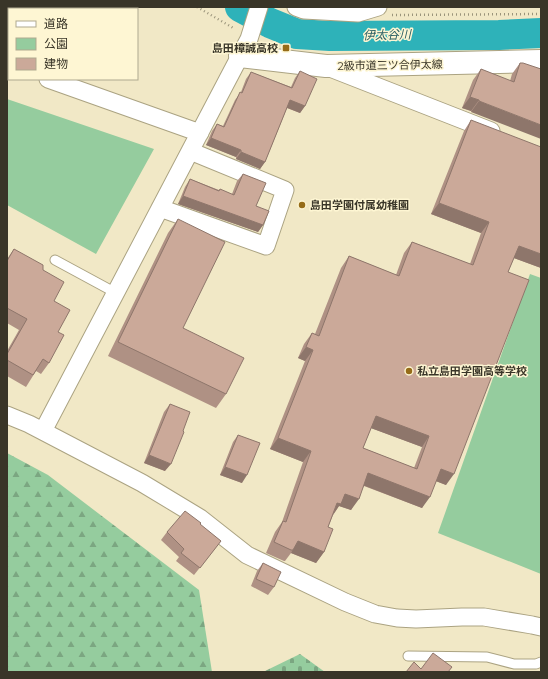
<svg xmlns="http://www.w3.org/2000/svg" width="548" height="679" font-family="Montserrat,'Noto Sans JP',sans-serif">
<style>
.green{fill:#95cc9e}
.forest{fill:url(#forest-firs)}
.cemetery{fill:url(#cemetery-stones)}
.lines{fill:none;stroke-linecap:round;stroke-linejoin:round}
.river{stroke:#2eb2b9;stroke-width:30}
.service-casing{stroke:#aba382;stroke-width:11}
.minor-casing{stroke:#aba382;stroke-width:19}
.tertiary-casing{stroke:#aba382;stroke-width:24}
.path{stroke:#9a947b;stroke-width:2.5;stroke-dasharray:1 3;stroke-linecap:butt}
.service{stroke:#fff;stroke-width:9}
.minor{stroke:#fff;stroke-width:17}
.tertiary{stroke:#fff;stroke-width:22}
.wall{fill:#af9184;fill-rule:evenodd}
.shaded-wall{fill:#8e766b}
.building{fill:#cba999;stroke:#8e766b;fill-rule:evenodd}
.poi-dot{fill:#966c18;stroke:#fef6d3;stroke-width:1.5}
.labels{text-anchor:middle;stroke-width:3;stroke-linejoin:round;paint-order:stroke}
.poi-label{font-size:11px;font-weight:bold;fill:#393528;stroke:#fef6d3;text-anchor:start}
.street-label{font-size:11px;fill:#393528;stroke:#fef6d3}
.water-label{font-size:12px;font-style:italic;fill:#2d6164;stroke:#fef6d3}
</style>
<defs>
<pattern id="forest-firs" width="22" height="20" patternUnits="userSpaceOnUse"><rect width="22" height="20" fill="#95cc9e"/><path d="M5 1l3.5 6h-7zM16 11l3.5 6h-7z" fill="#7ba681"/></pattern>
<pattern id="cemetery-stones" width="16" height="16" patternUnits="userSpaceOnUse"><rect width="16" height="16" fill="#95cc9e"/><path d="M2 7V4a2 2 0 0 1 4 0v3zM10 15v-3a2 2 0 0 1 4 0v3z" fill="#7ba681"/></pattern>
</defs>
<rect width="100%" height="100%" fill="#f1e8c6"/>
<path class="green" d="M7,99L154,149L96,254L7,205Z
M530,274L541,278V574L438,533Z"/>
<path class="forest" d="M7,453L48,475L199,590L212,672H7Z"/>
<path class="cemetery" d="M300,654L325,672H264L265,671Z"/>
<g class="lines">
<path class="river" d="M240,7L270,23L297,34L330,36L499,35L541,33"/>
<g class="service-casing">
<path id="service" d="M55,260L116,293
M408,656L487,657L514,664H536L541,662"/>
</g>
<g class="minor-casing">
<path id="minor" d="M296,7L304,10L358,13L378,7
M7,65H9
M330,68L491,131
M48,79L200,133
M160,208L266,246L285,190L190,151
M7,415L29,424L142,483L200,518L247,555L345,602L375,614L397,618L416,619L462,617H484L532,625L541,627
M43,431L240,56L249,39L259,7"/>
</g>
<g class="tertiary-casing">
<path id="tertiary" d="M240,56L326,66L541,61"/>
</g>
<path class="path" d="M197,7L235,29
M392,15L541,14"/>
<use href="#service" class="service"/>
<use href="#minor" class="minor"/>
<use href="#tertiary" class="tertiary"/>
</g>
<path class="wall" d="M520,63L541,69L471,112V111L462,108L473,80L481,69L510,81L512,74Z
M300,71L305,106L300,113L287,108L265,162L260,169L236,159V157L206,145L212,131L217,124L223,126L235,100L241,92L246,79L251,72L291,87L295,78Z
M471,120L541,268L514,258L508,272L446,485L436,481L422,508L364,486L351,510L339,506L333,515L328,527L324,552L316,563L291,553L285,561H284L266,553L275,532L282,522L303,462L270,449L305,361L298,358L304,344L312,333L315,334L341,268L349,256L396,275L404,253L412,242L470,264L481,233L431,214L464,131ZM371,428L422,447L414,468L363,448Z
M243,174L263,225L258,232L178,204L185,187L190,179L219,190L232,194L237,181Z
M178,219L183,328L226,394L216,408L108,356L168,233Z
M14,249L43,270L54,301L58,332L49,363L41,374L36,371L26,387L7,376V351L19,330L7,323V259Z
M170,404L165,471L144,463L164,412Z
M238,435L242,483L220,475L233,442Z
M200,525L221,541L194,575L176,561L179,557L161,540L167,532Z
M263,563L274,587L268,595L251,586L257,571Z"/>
<path class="shaded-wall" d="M470,97L479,100L471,111L462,108Z
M290,100L305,106L300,113L285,107Z
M479,101L541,125V139L471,112Z
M211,138L241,150L236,157L206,145Z
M241,152L265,162L260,169L236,159Z
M183,196L263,225L258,232L178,204Z
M439,203L489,222L481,233L431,214Z
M519,246L541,254V268L511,257Z
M306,347L313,350L305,361L298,358Z
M376,416L429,436L422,447L368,427Z
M278,438L311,451L303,462L270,449Z
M149,455L171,464L165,471L144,463Z
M225,467L247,475L242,483L220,475Z
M441,469L454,474L446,485L433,480Z
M368,473L430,497L422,508L360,484Z
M345,494L359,499L351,510L339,506L333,515L337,503Z
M298,541L324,552L316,563L291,553Z"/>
<path class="building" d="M87,7L91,9H86Z
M520,63H523L541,69V125L479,101V100L470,97L481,69L514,82Z
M300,71L317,79L305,106L290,100L265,162L241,152V150L211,138L217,124L224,127L240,92L242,93L251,72L292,88Z
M471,120L541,147V254L519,246L508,272L529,280L454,474L441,469L430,497L368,473L359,499L345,494L341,504L337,503L328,527L333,529L324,552L298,541L293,550H291L274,542L283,521L286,522L311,451L278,438L313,350L306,347L312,333L319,336L349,256L399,276L412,242L473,265L489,222L439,203ZM376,416L429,436L417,469L363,448Z
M243,174L266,183L256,206L269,211L263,225L183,196L190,179L219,191L220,189L234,195Z
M178,219L225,242L183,328L244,358L226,394L118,342Z
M14,249L43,265V270L64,282L54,301L70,310L58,332L64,335L49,363L43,359L33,375L7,360V354L27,319L7,308V261Z
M170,404L190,412L183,431L184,432L171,464L149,455Z
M238,435L260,443L247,475L225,467Z
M185,511L201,523L200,524L221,541L200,568L181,553L184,549L167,532Z
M263,563L281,572L274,587L256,579Z
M433,653L452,667L448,672H406L414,662L421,669Z"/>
<g class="poi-dot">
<rect x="282" y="44" width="8" height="8" rx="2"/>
<circle cx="302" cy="205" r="4"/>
<circle cx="409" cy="371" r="4"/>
</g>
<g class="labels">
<g class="poi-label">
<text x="278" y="52" text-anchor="end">島田樟誠高校</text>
<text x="310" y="209">島田学園付属幼稚園</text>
<text x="417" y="375">私立島田学園高等学校</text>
</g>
<g class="street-label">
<text transform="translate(390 65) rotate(-1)" y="4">2級市道三ツ合伊太線</text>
</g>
<g class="water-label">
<text transform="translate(387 35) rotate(-1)" y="4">伊太谷川</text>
</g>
</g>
<rect width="548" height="679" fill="none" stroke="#393528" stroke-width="16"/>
<rect x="8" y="8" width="130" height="72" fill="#fef6d3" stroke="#afa98f"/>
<rect x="16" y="21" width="20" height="6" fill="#ffffff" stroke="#afa98f"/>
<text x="44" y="28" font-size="12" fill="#393528">道路</text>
<rect x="16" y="38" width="20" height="12" fill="#95cc9e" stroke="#afa98f"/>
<text x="44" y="48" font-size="12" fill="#393528">公園</text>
<rect x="16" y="58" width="20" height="12" fill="#cba999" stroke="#afa98f"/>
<text x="44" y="68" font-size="12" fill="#393528">建物</text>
</svg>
